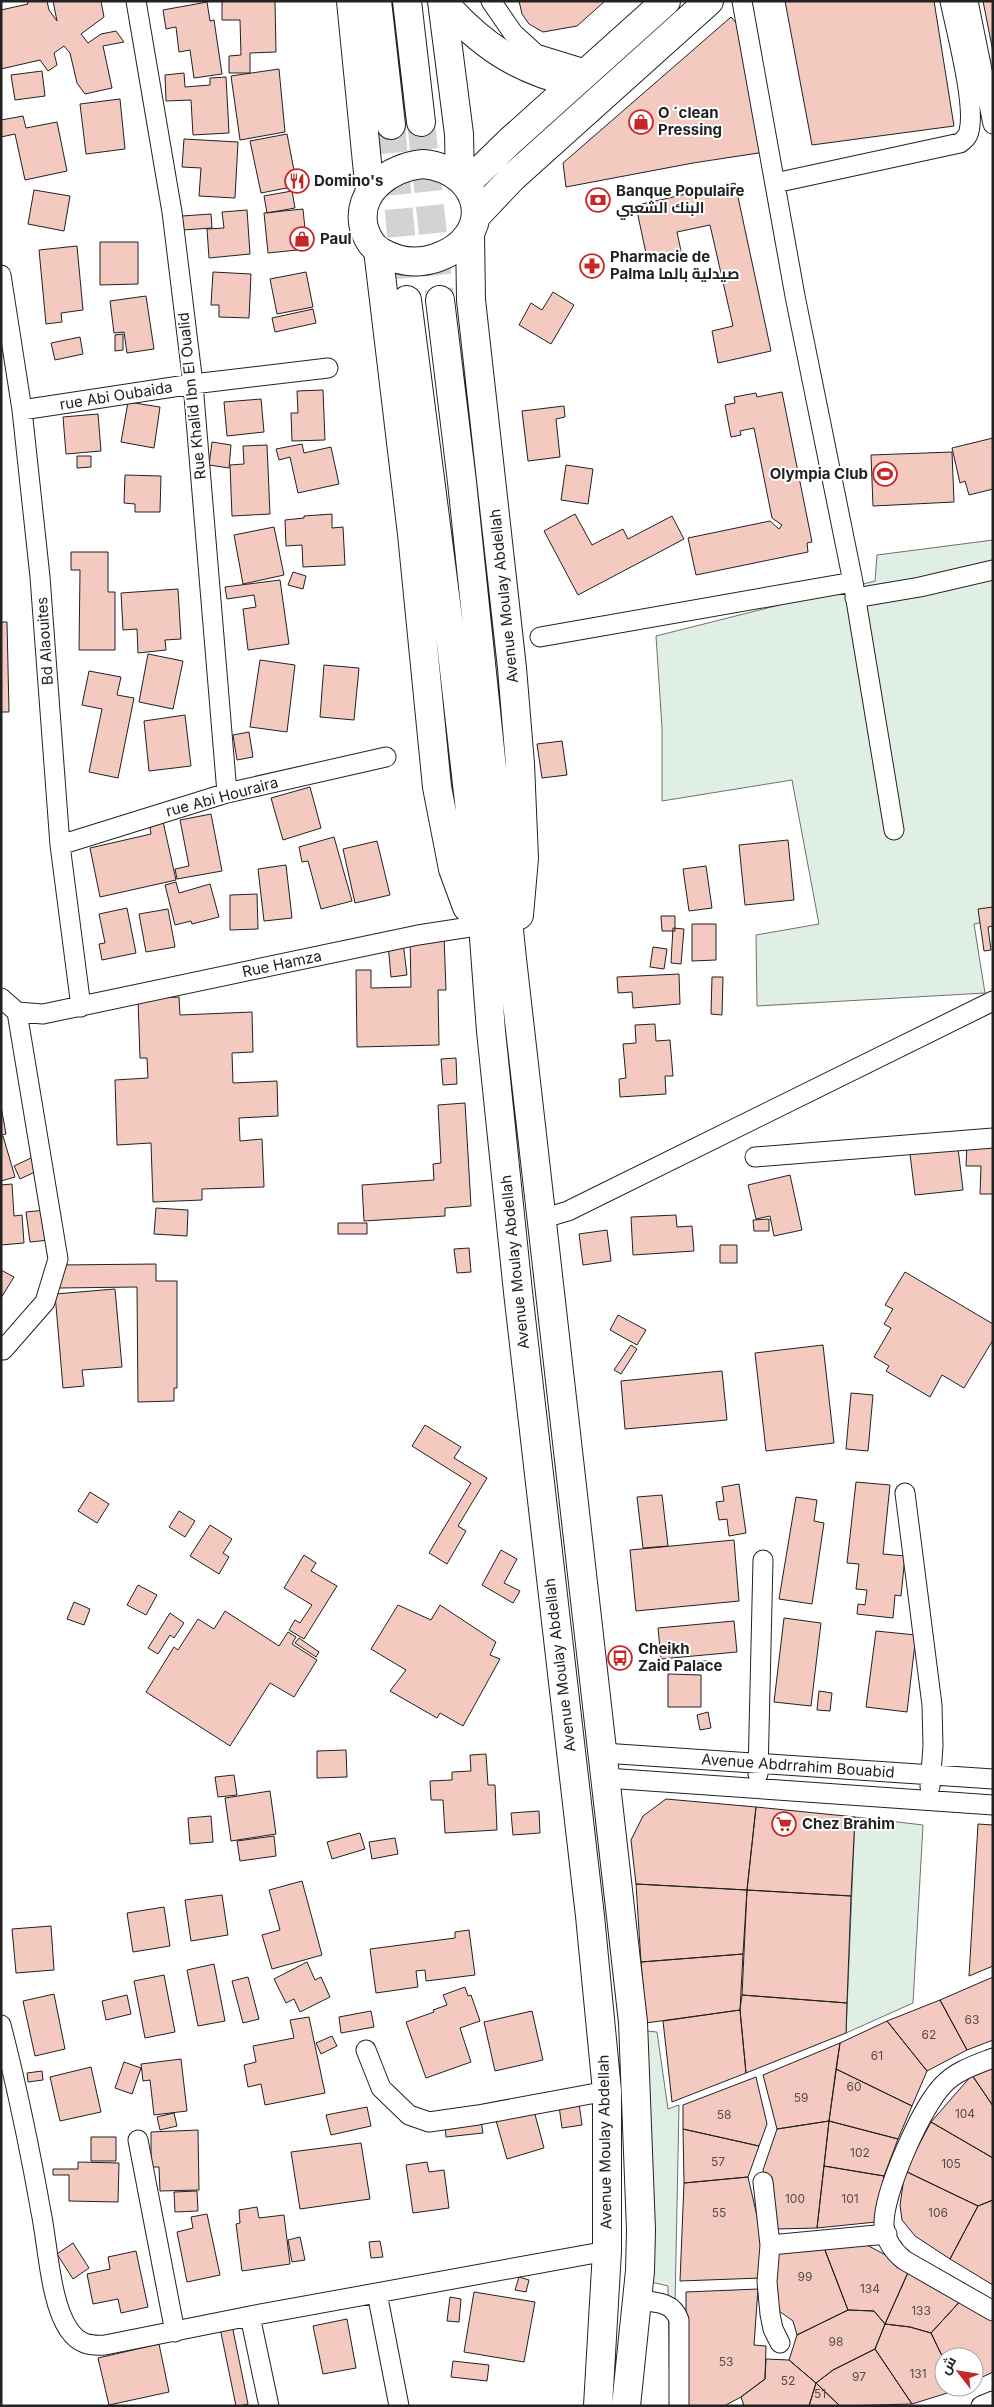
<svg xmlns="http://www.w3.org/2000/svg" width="994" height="2407" font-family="Inter,Cairo,sans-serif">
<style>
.green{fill:#e0efe3;stroke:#6f6f6f}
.building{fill:#f3c9c0;stroke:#222}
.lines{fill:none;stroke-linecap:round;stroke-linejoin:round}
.primary-tunnel{stroke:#d3d3d3;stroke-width:28;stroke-dasharray:28 14;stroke-linecap:butt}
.minor-casing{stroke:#222;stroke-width:21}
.primary-casing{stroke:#222;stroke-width:30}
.minor{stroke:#fff;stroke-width:19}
.primary{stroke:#fff;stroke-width:28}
.labels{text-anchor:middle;stroke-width:4;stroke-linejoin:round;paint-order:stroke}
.number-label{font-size:12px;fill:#564c4a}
.poi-label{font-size:15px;font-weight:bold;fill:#222;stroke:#fff;text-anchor:start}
.street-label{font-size:15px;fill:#222;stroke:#fff}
</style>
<rect width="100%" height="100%" fill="#fff"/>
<path class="green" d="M993,540V920L974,924L985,993L757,1006L756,935L819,924L792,780L662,801V728L656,636L875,581L877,555Z
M855,1817L923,1825L913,2003L846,2033Z
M647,2031L657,2032L668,2109L679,2105L673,2406H670L668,2286L651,2282Z"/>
<path class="building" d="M27,1H47L49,10L57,21L53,1H101L104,17L81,34L88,43L101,34L116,31L124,42L103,46L112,88L85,94L77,83L70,53L64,46L54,53L57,65L48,71L40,60L1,69V10L28,4Z
M222,1H275L276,52L250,53V73H229V56L241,55L240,20H222Z
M519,1H605L577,26L543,32L529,24L522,14Z
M785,1H934L954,126L812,145Z
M983,1H993V52Z
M207,2L210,21L214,20L222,74L194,78L190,50L179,52L176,27L166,29L163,10Z
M731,17L739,26L765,152L693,163L566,187L563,163Z
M279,69L285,132L240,140L231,76Z
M42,71L45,96L15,100L11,75Z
M184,73L185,87L210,85V78L226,77L229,133L193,135L191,100L166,101L165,75Z
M120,99L125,149L86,154L80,104Z
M23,116L26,128L57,122L67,171L25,180L15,134L1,137V120Z
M287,134L297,186L261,193L250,141Z
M184,139L238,142L235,198L199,196L201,168L182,167Z
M735,183L771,351L718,363L712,331L733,326L710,225L677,232L681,251L647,258L637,211L643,210L642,204Z
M34,190L70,196L64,231L28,224Z
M292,191L295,208L267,213L264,196Z
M303,209L307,249L268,253L264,213Z
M247,210L250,254L209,258L207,229L224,228L222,212Z
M211,214L212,228L183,230L182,216Z
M100,242H138V284L100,285Z
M77,246L83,310L61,313L62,322L46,324L39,250Z
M213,272L251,274L249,318L219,317V305H211Z
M306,272L313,307L277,314L270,279Z
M553,292L574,305L551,344L519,325L531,303L542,310Z
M146,296L154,349L127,353L124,332L114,333L110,301Z
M313,309L316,323L275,332L272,318Z
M123,334V350L115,351V335Z
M80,337L83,354L55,360L51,343Z
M323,390L325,440L292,441L291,413H298L297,391Z
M782,392L812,542L807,543L808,552L696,575L688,538L770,521L779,529L782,525L772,518L754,428L740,431L741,435L731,437L725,405L735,403L734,397L756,393L757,397Z
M261,399L264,432L227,436L224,402Z
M128,402L160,407L154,448L121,442Z
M564,406L565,417L556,419L560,457L528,461L522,411Z
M98,414L101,451L66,454L63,417Z
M993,438V489L969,495L965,481L960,483L952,448Z
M212,442L231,445L229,468L209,465Z
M302,444L304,453L331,447L339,484L298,493L290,457L279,460L276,449Z
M267,445L270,514L232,516L230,465L244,464L243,446Z
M952,452L954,502L873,506L871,455Z
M77,456H91V467L77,468Z
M566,465L593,469L588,504L561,500Z
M125,475L161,476L160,512H135V504L124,503Z
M332,514V528L343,527L345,565L303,567L302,545L286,546L285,520L304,518V516Z
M575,514L592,545L623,529L628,539L672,516L684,539L578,595L544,531Z
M274,527L284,575L243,584L234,535Z
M71,552H108V592H115V650H79L80,570H71Z
M293,572L306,576L303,589L288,585Z
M280,580L289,644L248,650L243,609L256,607L254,595L227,599L225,587Z
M178,589L181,639L165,640L166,650L138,653L137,629L123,630L121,593Z
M1,622H7L9,712H1Z
M148,654L183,661L173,709L139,702Z
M260,660L295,665L287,732L250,727Z
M324,665L359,668L354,720L320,717Z
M89,671L121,677L117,695L134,698L118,778L89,772L102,709L82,705Z
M185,715L191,766L149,771L144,721Z
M249,732L253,757L237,760L233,735Z
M562,741L567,775L542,778L537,744Z
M310,787L321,828L283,840L271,798Z
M211,814L222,871L177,879L175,869L189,866L180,820Z
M162,817L176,880L100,897L90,848L151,834L149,820Z
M334,837L352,901L321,909L308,861L302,862L299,847Z
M788,840L794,900L745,905L739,845Z
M377,841L390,895L355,903L343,849Z
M286,865L292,918L264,921L258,869Z
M706,866L712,908L689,911L683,869Z
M176,882L179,893L210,884L219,917L192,924L191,921L175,925L165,885Z
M257,894L258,929L230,930V895Z
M993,907V926L988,927L991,950L984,951L978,909Z
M127,908L136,953L102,960L99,944L105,943L99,914Z
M168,909L175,947L146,952L139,914Z
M661,916H675V931H662Z
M692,924H716V960L692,961Z
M673,928L684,929L681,964L671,963Z
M444,936L446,990H438L439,1045L357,1047L356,970H371V988L411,987L410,937Z
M403,942L407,975L391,977L388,944Z
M653,947L667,949L664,969L650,967Z
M679,974L680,1004L633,1008L632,992L618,993L617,977Z
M712,977H723L722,1015L711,1014Z
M179,997L180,1015L252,1012L253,1052L232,1053L233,1083L277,1081L278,1116L239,1118L240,1141L262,1139L264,1187L202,1189V1200L153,1202L151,1143L117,1145L115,1080L148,1078L147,1058H140L138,999Z
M655,1024L656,1041L670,1040L673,1076H665L666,1094L620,1097L619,1079L626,1078L623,1044L636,1043L635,1025Z
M456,1058L457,1084L443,1085L441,1059Z
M465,1103L471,1206L445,1208V1216L364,1221L362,1185L434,1180L433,1164L441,1163L438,1105Z
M1,1106L6,1134L1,1135Z
M1,1136H3L15,1177L1,1181Z
M967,1143L993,1144V1194H980L981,1166H966Z
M958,1148L963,1190L915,1195L910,1154Z
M31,1158L37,1171L20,1179L14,1166Z
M790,1175L802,1230L774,1236L770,1216L756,1219L748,1185Z
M12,1184L14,1216L22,1215L24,1243L1,1245V1185Z
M156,1208L188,1210L187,1236L154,1234Z
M46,1210L49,1240L30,1242L26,1212Z
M676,1215L677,1227L692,1226L694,1251L633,1255L631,1217Z
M769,1219V1231H754L753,1220Z
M338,1223H367V1234H338Z
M607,1230L611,1261L583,1265L579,1234Z
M720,1245H737V1263H720Z
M469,1248L471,1272L457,1273L454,1249Z
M156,1264V1281H177V1388H174V1401L138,1402L137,1287L59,1288V1265Z
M1,1270L14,1277L1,1298Z
M905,1272L993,1324V1340L964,1388L942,1375L930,1397L886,1371L889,1366L874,1357L891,1328L884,1324L893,1309L885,1305Z
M115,1289L122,1367L82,1370L84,1386L63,1388L55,1294Z
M618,1315L646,1330L637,1345L610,1330Z
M631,1345L637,1349L621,1374L614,1370Z
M823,1345L834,1443L766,1451L755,1353Z
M722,1371L727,1420L625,1429L621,1381Z
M851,1393L873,1395L868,1451L846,1449Z
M425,1425L461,1447L454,1458L487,1478L458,1526L466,1531L447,1564L429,1553L471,1483L412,1446Z
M856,1482L890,1485L883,1554L905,1556L901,1596L895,1595L893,1618L857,1614L858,1604L865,1605L867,1590L856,1589L859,1564L847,1563Z
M739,1484L746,1533L729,1536L727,1519L719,1520L716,1502L724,1501L722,1487Z
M90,1492L109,1504L97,1523L78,1511Z
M662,1495L668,1546L643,1548L637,1497Z
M796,1497L817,1500L814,1521L824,1523L812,1604L779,1599Z
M179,1511L195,1521L185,1537L169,1527Z
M210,1525L232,1539L223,1553L229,1557L219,1574L190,1556Z
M734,1540L739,1601L636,1611L630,1550Z
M501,1550L517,1559L504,1583L520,1591L513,1603L482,1585Z
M304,1555L316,1563L311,1571L337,1586L304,1639L289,1630L295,1620L300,1623L312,1605L284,1588Z
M138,1585L157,1595L146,1615L127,1605Z
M74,1602L90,1609L84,1625L67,1619Z
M398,1605L431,1620L440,1605L496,1642L490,1655L500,1659L463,1726L440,1713L437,1718L390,1691L406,1670L371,1649Z
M225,1611L279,1646L288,1632L296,1637L292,1644L317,1660L294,1697L270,1683L230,1746L146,1692L174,1647L178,1650L198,1619L214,1629Z
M170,1613L184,1623L174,1638L170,1635L158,1654L148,1648Z
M784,1618L821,1623L811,1706L774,1702Z
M734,1621L737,1652L661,1659L658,1628Z
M876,1631L916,1635L907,1712L866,1707Z
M299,1638L319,1652L316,1657L295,1643Z
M686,1661H710V1671L686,1672Z
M668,1674L701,1675V1707H668Z
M819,1691L832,1693L830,1711L817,1710Z
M708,1712L711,1728L700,1730L697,1715Z
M346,1750L347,1777L317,1778V1751Z
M486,1754L488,1785H495L497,1830L445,1833L443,1800H431L430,1781L452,1780V1772L471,1771L470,1755Z
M234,1775L237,1795L218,1797L215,1777Z
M270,1791L276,1834L231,1841L225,1798Z
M666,1799L756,1807L747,1890L636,1884L631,1840L643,1816Z
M756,1807L855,1817L851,1896L747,1890Z
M539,1811L540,1833L513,1835L511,1813Z
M211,1816L213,1842L190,1844L188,1818Z
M978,1824L993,1825V1966L969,1976Z
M360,1833L365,1849L332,1859L327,1842Z
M274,1836L276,1856L240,1861L237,1841Z
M395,1838L398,1854L372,1859L369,1842Z
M302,1881L322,1955L272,1969L262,1935L280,1930L269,1890Z
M636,1884L747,1890L743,1954L641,1962Z
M747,1890L851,1896L847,2003L742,1995Z
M222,1895L228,1935L191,1941L185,1900Z
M164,1907L170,1946L133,1952L127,1913Z
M51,1926L54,1970L16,1973L12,1929Z
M469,1930L475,1975L426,1981L425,1970L416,1971L418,1987L376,1993L370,1949L455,1938V1932Z
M743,1954L740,2010L646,2023L641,1962Z
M307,1962L315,1980L321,1977L330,1997L300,2012L294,1999L286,2003L274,1979Z
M214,1964L225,2021L198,2026L187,1970Z
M164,1975L175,2032L145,2038L134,1981Z
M248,1977L259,2019L243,2023L232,1981Z
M993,1977V2040L967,2050L940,2000Z
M465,1987L468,1996L471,1995L480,2021L460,2028L471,2062L426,2078L406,2022L434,2012L433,2010L447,2005L443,1995Z
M54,1994L65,2049L35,2056L23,2001Z
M127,1995L131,2014L106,2020L102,2001Z
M742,1995L847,2003L846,2033L746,2073L740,2010Z
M940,2000L967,2050L927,2071L887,2021Z
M740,2010L746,2073L672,2102L663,2021Z
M371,2011L374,2027L341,2033L339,2017Z
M532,2011L543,2060L495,2071L484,2022Z
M309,2017L325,2093L265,2105L261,2084L248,2087L244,2065L256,2062L253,2046L294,2038L290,2020Z
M887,2021L927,2071L912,2106L836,2069L840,2043Z
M332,2036L337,2046L321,2054L316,2043Z
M840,2043L829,2121L777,2129L763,2075Z
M181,2059L187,2111L154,2115L150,2080L143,2081L141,2064Z
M124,2062L141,2068L132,2094L115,2088Z
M91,2067L101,2112L60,2121L50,2077Z
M993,2068V2106L972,2075Z
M836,2069L912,2106L898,2139L829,2121Z
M42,2071L43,2080L28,2082L27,2073Z
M972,2075L993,2106V2158L931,2122Z
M756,2077L767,2124L759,2146L683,2129V2105Z
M579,2103L582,2125L562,2128L559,2106Z
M367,2107L371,2126L331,2135L326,2115Z
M533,2107L544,2148L507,2159L495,2117Z
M174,2113L177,2126L160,2130L157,2117Z
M481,2120L483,2133L446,2137L445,2124Z
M829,2121L817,2228L776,2229L763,2170L777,2129Z
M829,2121L898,2139L884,2176L824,2166Z
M931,2122L993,2158V2200L978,2206L905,2171Z
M683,2129L759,2146L748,2177L684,2183Z
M198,2130L199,2190L160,2191L159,2167H144V2157H151V2132Z
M91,2137H116V2161H91Z
M361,2143L370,2199L300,2209L291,2152Z
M78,2162L119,2163L118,2202L69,2201V2175H53V2169H78Z
M427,2162L429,2172L444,2170L449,2208L413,2213L406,2165Z
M824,2166L884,2176L876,2222L817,2228Z
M905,2171L978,2206L950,2259L915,2236L902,2220L900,2205Z
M748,2177L763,2242L761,2278L680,2281L684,2183Z
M197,2191L198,2211L175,2212L174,2192Z
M993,2200V2285L950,2259L978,2206Z
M257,2207L259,2218L284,2215L290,2264L242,2271L236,2224L240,2223L239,2210Z
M207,2214L220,2275L187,2282L177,2232L193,2228L191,2217Z
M300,2237L305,2260L292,2262L288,2240Z
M380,2241L383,2257L371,2258L369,2242Z
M73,2243L89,2268L73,2279L57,2254Z
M865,2244L910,2268L885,2324L874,2311L848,2310L823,2245Z
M823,2245L848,2310L797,2335L793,2321L772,2306L778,2247Z
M136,2251L148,2307L121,2313L118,2299L93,2304L87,2274L110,2269L108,2257Z
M910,2268L964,2297L931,2333L910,2327L885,2324Z
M519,2277L529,2280L526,2292L515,2290Z
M758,2289L754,2345L766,2346L765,2379L741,2397L724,2406H686V2292Z
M474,2292L535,2302L524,2362L464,2352Z
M450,2297L461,2299L459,2322L447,2321Z
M964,2297L993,2314V2372L974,2381V2357H944V2360L931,2333Z
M848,2310L874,2311L885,2324L875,2349L833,2370L816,2383L789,2360L797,2335Z
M347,2319L356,2368L323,2374L313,2326Z
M885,2324L910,2327L931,2333L944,2360V2387H956L957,2390L912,2404L875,2349Z
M232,2325L248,2404L240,2406H236L220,2328Z
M159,2344L169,2392L109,2405L98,2358Z
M875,2349L912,2404L840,2406L816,2383L833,2370Z
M766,2359L789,2360L816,2383L809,2406H744L741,2397L765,2379Z
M453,2361L489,2365L487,2381L451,2377Z
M816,2383L840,2406H809Z"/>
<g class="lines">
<path class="primary-tunnel" d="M421,122L440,300
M391,125L407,300"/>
<g class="minor-casing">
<path id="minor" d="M136,1L172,212L193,384L227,793
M491,1L513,33L536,54L588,70
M742,1L795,296L853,582
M968,1L993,124
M775,183L960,143C964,140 968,137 969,131C976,105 956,30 950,1
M1,275L22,410L40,577L60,845L81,1007
M22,410L193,384L328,368
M855,598L920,587L993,570
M540,637L853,582L894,830
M60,845L227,793L386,757
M1,998L17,1012L43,1014L418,935L483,925
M755,1157L993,1138
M541,1219L568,1211L993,1001
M3,1350L45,1302L58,1259L17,1012
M905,1493L932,1705L933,1746L930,1787
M603,1753L993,1779
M758,1774L763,1560
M606,1778L993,1805
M1,2025C17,2087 30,2150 41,2212C48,2245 50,2303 69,2330C79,2344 89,2346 105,2345L250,2316L607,2251
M366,2050L381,2088L409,2115L429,2122L478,2115L607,2091
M993,2058C975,2065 956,2071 943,2085C921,2108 883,2193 884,2225C885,2239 893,2251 904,2260L993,2311
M138,2140L175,2332
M763,2182L770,2245L767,2282L770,2314L773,2329L780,2343
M770,2245L887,2234
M377,2293L399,2406
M637,2300C654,2302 673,2301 679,2320V2406
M250,2316L269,2406
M981,2406L993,2401"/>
</g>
<g class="primary-casing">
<path id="primary" d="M351,1L370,193
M377,1L391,125
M407,1L421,122
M442,1L459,134L460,178
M442,1C481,45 516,69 574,83
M423,164C484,170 497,237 436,258C418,264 398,262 381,252C372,247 367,238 364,228C355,191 391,167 423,164Z
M466,184L510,141L666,1
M477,215L513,177L709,1
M470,233L471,300L512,668L520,764L524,858L519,915
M378,250L412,534L437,787L453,869L467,907L479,920
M407,300L450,634L483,925L491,1031L518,1292L590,1916L607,2091V2251L598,2406
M440,300L462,482L512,959L633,2022L641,2230L640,2271L626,2406"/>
</g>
<use href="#minor" class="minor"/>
<use href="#primary" class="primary"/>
</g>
<defs>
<g id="shop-ring" transform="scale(1.25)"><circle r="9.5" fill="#fff" stroke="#c62828" stroke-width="1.5"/><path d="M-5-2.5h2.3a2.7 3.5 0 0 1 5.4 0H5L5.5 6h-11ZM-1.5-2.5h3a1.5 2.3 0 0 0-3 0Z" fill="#c62828"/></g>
<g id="restaurant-ring" transform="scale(1.25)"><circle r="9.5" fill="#fff" stroke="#c62828" stroke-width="1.5"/><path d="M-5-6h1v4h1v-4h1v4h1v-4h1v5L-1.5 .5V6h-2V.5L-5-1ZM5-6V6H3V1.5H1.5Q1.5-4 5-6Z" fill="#c62828"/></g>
<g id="bank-ring" transform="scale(1.25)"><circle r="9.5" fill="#fff" stroke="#c62828" stroke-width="1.5"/><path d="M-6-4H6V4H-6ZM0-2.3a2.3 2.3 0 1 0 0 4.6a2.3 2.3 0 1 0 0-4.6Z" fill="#c62828"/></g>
<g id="pharmacy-ring" transform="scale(1.25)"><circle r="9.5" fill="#fff" stroke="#c62828" stroke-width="1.5"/><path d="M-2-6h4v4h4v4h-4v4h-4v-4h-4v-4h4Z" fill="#c62828"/></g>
<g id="stadium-ring" transform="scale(1.25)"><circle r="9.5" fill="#fff" stroke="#c62828" stroke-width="1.5"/><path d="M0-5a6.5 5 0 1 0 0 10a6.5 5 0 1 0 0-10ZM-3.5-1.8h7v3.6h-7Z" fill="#c62828"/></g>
<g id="bus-ring" transform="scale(1.25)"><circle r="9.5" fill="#fff" stroke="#c62828" stroke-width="1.5"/><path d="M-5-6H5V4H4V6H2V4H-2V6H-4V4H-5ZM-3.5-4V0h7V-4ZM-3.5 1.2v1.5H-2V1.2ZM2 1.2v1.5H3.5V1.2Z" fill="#c62828"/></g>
<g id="supermarket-ring" transform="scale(1.25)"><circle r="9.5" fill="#fff" stroke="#c62828" stroke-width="1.5"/><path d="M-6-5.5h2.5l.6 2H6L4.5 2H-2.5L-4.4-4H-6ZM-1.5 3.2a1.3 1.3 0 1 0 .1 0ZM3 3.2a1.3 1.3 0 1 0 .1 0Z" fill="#c62828"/></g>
</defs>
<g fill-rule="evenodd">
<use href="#shop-ring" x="641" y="122"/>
<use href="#restaurant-ring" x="297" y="181"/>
<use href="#bank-ring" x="598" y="200"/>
<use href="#shop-ring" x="302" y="239"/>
<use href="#pharmacy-ring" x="592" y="266"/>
<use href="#stadium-ring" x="885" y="474"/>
<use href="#bus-ring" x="620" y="1658"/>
<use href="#supermarket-ring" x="784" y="1824"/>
</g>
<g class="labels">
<g class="number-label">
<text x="972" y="2024">63</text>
<text x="929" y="2039">62</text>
<text x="877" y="2060">61</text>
<text x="854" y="2091">60</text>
<text x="801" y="2102">59</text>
<text x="965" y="2118">104</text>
<text x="724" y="2119">58</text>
<text x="860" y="2157">102</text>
<text x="718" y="2166">57</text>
<text x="951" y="2168">105</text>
<text x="795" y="2203">100</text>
<text x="850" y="2203">101</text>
<text x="719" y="2217">55</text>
<text x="938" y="2217">106</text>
<text x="805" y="2281">99</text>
<text x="870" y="2293">134</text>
<text x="921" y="2315">133</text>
<text x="836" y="2346">98</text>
<text x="726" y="2366">53</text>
<text x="918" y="2378">131</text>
<text x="859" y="2381">97</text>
<text x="788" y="2385">52</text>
<text x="820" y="2398">51</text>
</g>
<g class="poi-label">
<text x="658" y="118">O ´clean<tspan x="658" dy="17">Pressing</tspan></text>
<text x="314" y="186">Domino's</text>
<text x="616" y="196">Banque Populaire<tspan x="616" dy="17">البنك الشعبي</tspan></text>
<text x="320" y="244">Paul</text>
<text x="610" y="262">Pharmacie de<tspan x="610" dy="17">Palma صيدلية بالما</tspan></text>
<text x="868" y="479" text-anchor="end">Olympia Club</text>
<text x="638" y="1654">Cheikh<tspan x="638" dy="17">Zaid Palace</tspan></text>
<text x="802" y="1829">Chez Brahim</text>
</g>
<g class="street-label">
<text transform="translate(116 396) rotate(-9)" y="5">rue Abi Oubaida</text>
<text transform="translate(192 396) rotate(-96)" y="5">Rue Khalid Ibn El Oualid</text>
<text transform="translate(504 596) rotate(-96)" y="5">Avenue Moulay Abdellah</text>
<text transform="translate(45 641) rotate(-94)" y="5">Bd Alaouites</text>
<text transform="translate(222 797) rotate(-15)" y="5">rue Abi Houraira</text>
<text transform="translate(282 964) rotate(-12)" y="5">Rue Hamza</text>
<text transform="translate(515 1262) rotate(-96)" y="5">Avenue Moulay Abdellah</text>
<text transform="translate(560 1665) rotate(-97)" y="5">Avenue Moulay Abdellah</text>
<text transform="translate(798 1766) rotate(4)" y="5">Avenue Abdrrahim Bouabid</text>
<text transform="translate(605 2142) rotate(-91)" y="5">Avenue Moulay Abdellah</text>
</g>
</g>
<rect width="994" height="2407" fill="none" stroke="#222222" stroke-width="5"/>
<g transform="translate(959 2372) rotate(301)"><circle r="24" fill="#ffffff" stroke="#a7a7a7"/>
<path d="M0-4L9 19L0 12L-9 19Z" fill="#c62828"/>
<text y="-8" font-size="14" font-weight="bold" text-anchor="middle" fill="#222222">ش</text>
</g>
</svg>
